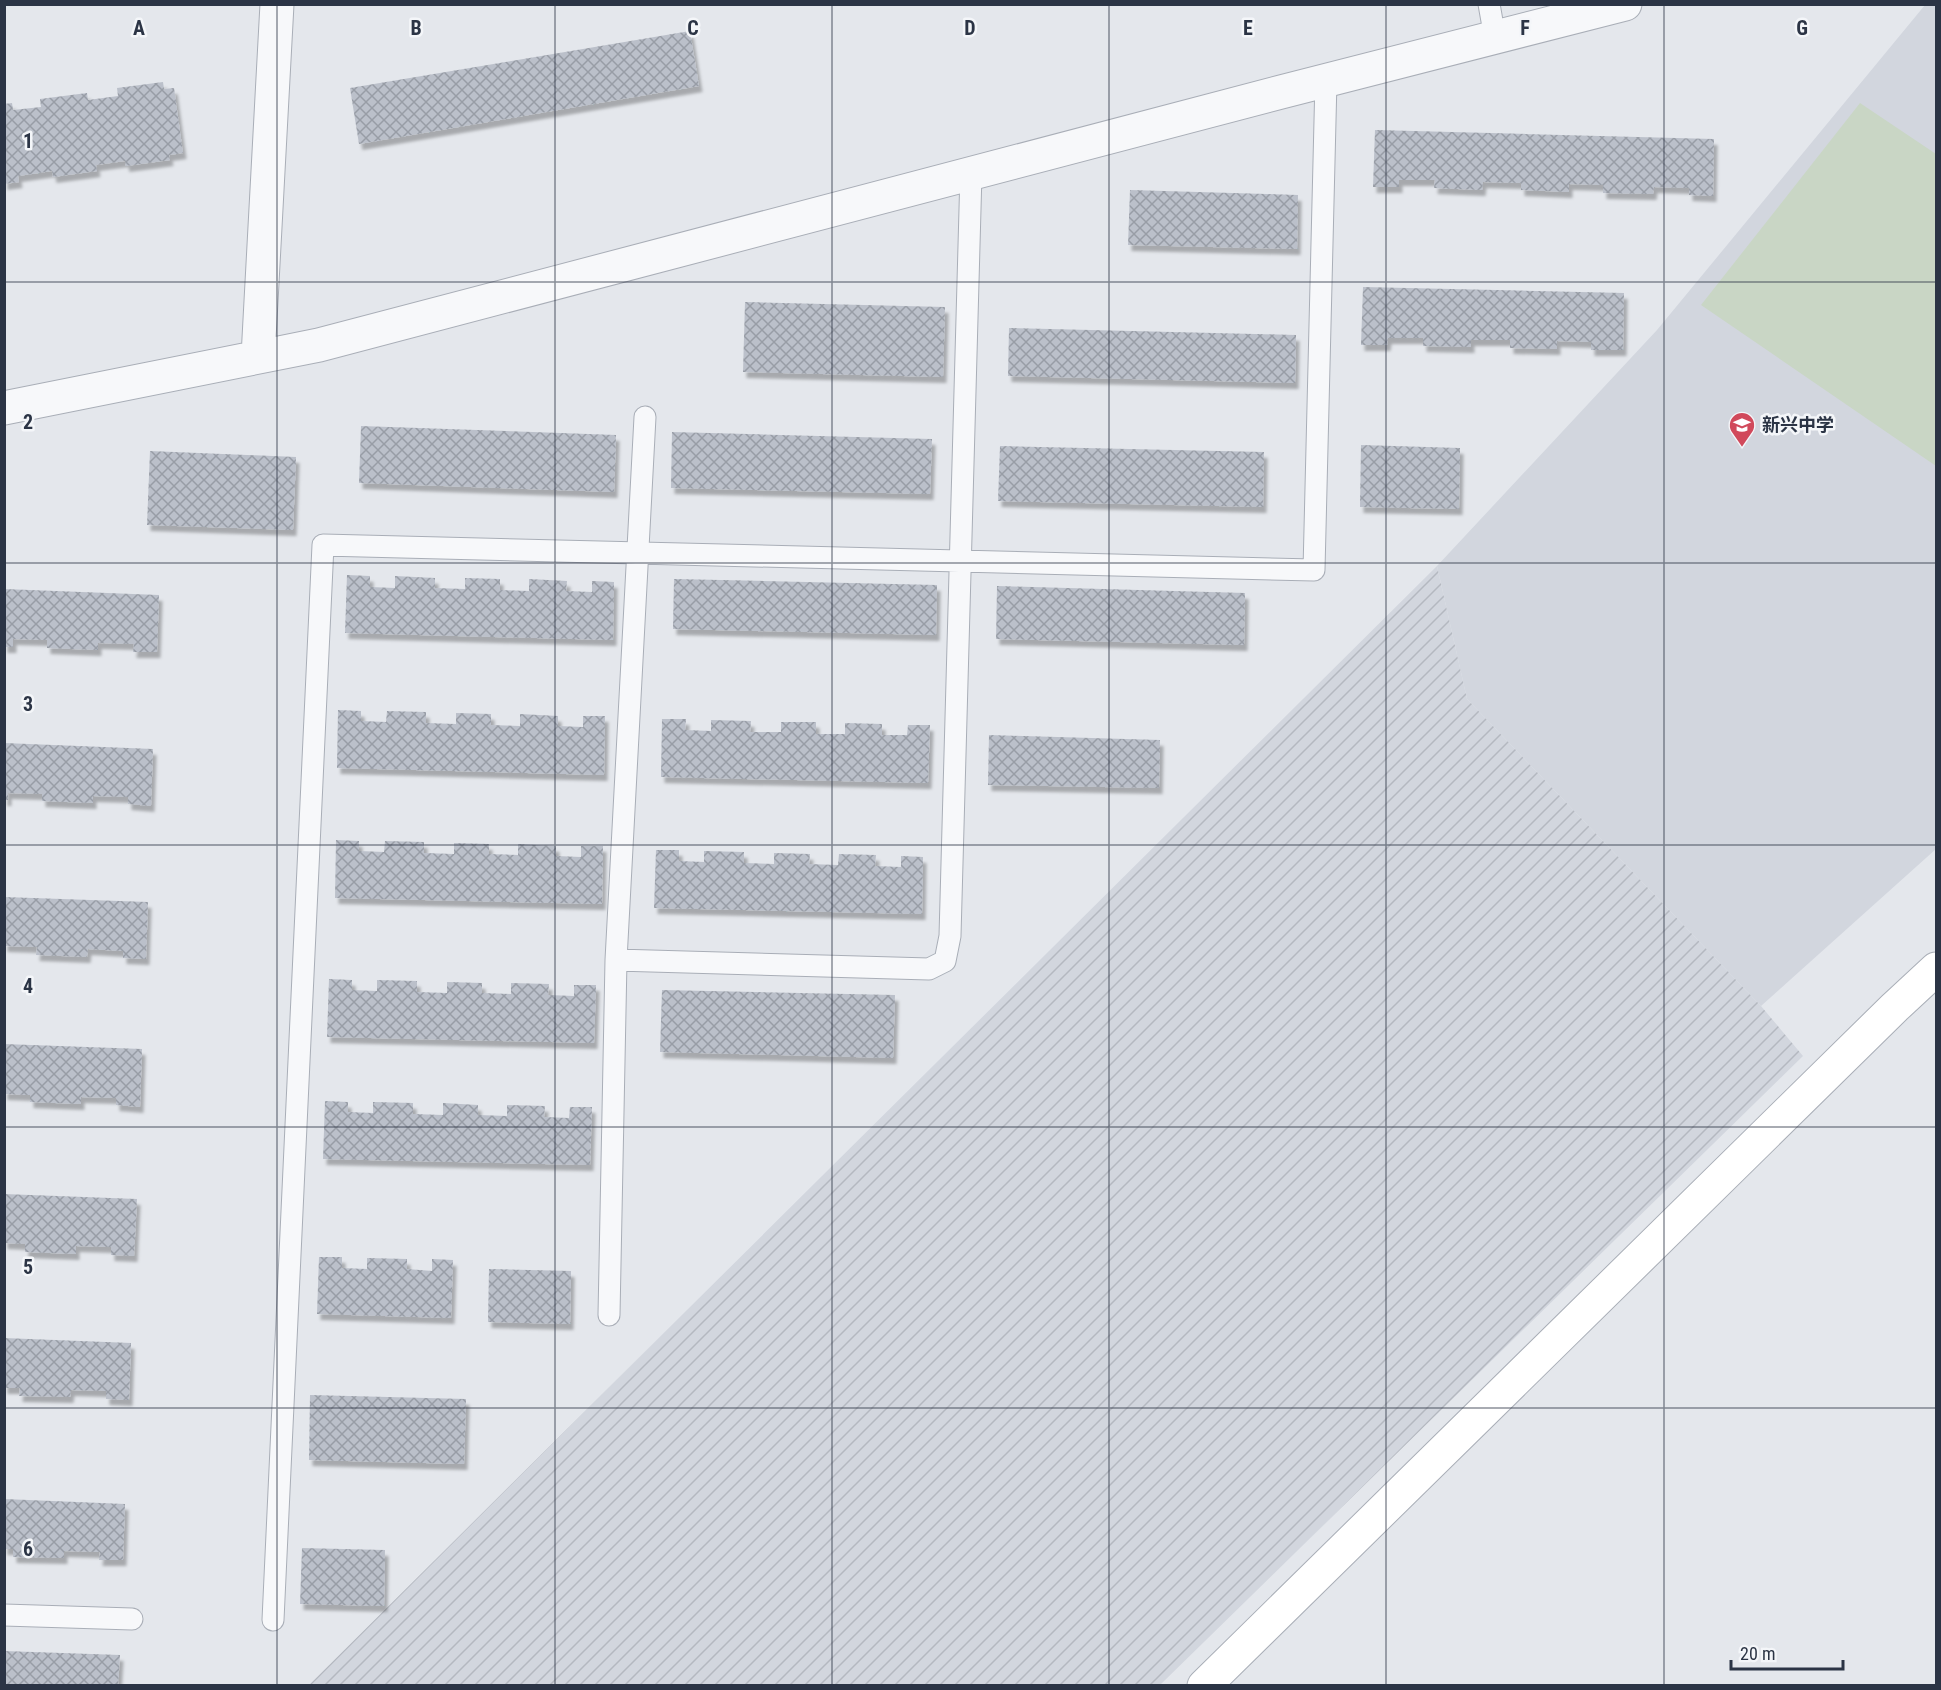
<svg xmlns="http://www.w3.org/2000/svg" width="1941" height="1690" font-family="'Roboto Condensed','Noto Sans SC',sans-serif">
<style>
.built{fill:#d2d6de}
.industrial{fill:url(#industrial-furrows)}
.green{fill:#c9d6c5}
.building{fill:url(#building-cross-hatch);filter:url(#shadow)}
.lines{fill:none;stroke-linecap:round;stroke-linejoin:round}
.lane-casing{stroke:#a9aeb7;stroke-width:23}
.street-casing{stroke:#a9aeb7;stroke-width:35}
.secondary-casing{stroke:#a9aeb7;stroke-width:35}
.lane{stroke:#f7f8fa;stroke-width:21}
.street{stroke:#f7f8fa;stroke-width:33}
.secondary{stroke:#fff;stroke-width:33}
.grid{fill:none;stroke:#2b3445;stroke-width:1.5;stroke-opacity:0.55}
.labels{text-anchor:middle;stroke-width:5;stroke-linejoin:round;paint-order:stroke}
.poi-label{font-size:18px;font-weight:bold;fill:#2b3445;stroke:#f4f6f9;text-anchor:start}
.grid-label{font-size:20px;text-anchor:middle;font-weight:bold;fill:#2b3445;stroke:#f4f6f9;stroke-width:5;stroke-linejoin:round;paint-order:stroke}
</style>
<defs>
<pattern id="industrial-furrows" width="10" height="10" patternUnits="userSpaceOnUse" patternTransform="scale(1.5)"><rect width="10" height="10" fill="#d2d6de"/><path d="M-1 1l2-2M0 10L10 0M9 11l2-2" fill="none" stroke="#b4b8c0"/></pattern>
<pattern id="building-cross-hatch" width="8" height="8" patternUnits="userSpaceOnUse" patternTransform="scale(1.5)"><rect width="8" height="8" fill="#bbc0ca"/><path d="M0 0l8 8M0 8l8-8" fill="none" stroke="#989da6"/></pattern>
<filter id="shadow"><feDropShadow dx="3.5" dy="6" stdDeviation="1.5" flood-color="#0004"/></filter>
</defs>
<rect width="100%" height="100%" fill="#e4e7ec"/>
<path class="built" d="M1925,5H1936V849L1761,1006L1467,699L1437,566L1657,330Z"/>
<path class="industrial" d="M1437,566L1467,699L1761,1006L1803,1056L1160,1685H309Z"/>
<path class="green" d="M1860,103L1936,154V466L1701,305Z"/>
<path class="building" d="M690,31L699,86L359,144L350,88Z
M163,82L164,89L174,88L183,153L169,155L170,160L126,166L125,161L96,165L97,171L53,177L52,171L18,176L19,182L4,184V104L12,103L13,110L41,107L40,99L87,93L88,100L118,96L117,88Z
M1375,130L1714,139L1713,196L1689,195V188L1654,187L1653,194L1603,193V185L1569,184V192L1521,190V183L1483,182L1482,190L1434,188L1435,180H1399V187H1373Z
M1130,190L1298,195L1297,249L1128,245Z
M1363,287L1624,293L1623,350H1591V342L1557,341V349L1510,348V340H1471V347L1423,346V338H1388L1387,345H1361Z
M745,302L945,307L943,377L743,372Z
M1009,328L1296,335L1295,383L1008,376Z
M361,426L616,435L614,492L359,483Z
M672,432L932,439L930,494L671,488Z
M1361,445L1460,448L1459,509L1360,507Z
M1000,446L1264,452L1263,507L998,501Z
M150,451L296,457L293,530L147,525Z
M347,575L370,576V587L395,588V576L435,578V588L465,589V578L500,579V590L529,591V579L567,581L566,591L592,592V581L614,582L613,640L345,633Z
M674,579L937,585L936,635L673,629Z
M997,586L1245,593L1244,645L996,639Z
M4,589L159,595L157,652H133L134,644L98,643V650L47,648V640L13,639V647H4Z
M338,710L361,711V721L386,722L387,711L426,712V723L456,724V713L491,714V725L520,726V714L558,716V726L583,727V716H605L604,775L337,768Z
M662,719H686L685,730L711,731V720L751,721L750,732H781V722H816V734H845V723L882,724V735H907L908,725H930L928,783L661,777Z
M989,735L1160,740L1159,788L988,785Z
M4,743L153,749L151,806L128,804V797L93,796V803L42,801V794L8,793V800H4Z
M336,840L359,841V851L384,852L385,841L424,842V853L454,854V843L489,844V854L518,855V844L556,846V856L581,857V846H603L602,904L335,898Z
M656,850H679V861L704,862V851L744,852V863L774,864V853L810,854L809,864L838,865L839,854L876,855L875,866L901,867V856L923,857L922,914L654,908Z
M4,897L148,902L146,959L123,958V951L88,949L87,957L36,955L37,947L4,946Z
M329,979L352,980V990L377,991V980L417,981V992L447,993V982L482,983V993L511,994V983L549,984L548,995L574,996V985H596L594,1043L327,1037Z
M662,990L895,995L893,1058L660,1052Z
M4,1044L142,1049L140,1107L116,1105V1098L81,1097V1104L30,1102V1095L4,1094Z
M325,1101L348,1102V1112L373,1113V1102L413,1103V1114L443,1115V1103L478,1105V1115L507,1116V1105L545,1106L544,1117L569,1118L570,1107H592L590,1165L323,1159Z
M4,1194L137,1199L134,1256L111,1255V1247L76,1246V1254L25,1252V1244L4,1243Z
M319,1257H342V1268L367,1269V1258L407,1259V1269L432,1271V1259L453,1260L451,1318L317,1314Z
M489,1269L571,1271L570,1324L488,1322Z
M4,1338L131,1343L129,1400L106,1399V1391L71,1390L70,1397L19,1396L20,1388H4Z
M310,1395L466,1399L464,1464L309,1460Z
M4,1499L125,1504L123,1560H99L100,1552L64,1551V1558L13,1557V1549H4Z
M302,1548L385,1550L384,1606L300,1604Z
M4,1651L120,1655L118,1686H4Z"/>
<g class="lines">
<g class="lane-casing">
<path id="lane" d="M1489,4L1495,38
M616,960L929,969L945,961L950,936L971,173
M609,1315L616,960L645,417
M4,1615L132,1619
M273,1620L323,545L1314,570L1326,80"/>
</g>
<g class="street-casing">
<path id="street" d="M258,357L277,4
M4,408L319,345L1281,92L1625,4"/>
</g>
<g class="secondary-casing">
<path id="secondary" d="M1204,1686L1895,1007L1936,969"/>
</g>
<use href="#lane" class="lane"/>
<use href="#street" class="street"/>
<use href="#secondary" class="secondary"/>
</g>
<path class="grid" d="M277,4V1686M555,4V1686M832,4V1686M1109,4V1686M1386,4V1686M1664,4V1686M4,282H1936M4,563H1936M4,845H1936M4,1127H1936M4,1408H1936"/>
<defs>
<g id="school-pin" transform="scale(1.35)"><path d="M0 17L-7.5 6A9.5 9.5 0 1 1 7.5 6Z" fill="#d1495b" stroke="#f4f6f9"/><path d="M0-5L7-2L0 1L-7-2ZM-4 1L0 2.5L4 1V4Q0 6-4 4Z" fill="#fff"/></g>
</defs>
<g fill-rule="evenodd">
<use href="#school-pin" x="1742" y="425"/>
</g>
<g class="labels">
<g class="poi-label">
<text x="1762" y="431">新兴中学</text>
</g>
</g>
<g class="grid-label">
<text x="139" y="35">A</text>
<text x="416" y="35">B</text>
<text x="693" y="35">C</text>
<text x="970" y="35">D</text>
<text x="1248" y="35">E</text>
<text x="1525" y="35">F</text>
<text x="1802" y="35">G</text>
<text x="28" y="148">1</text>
<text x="28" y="429">2</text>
<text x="28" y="711">3</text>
<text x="28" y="993">4</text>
<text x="28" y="1274">5</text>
<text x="28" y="1556">6</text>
</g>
<rect width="1941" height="1690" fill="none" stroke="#2b3445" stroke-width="12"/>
<path d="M1731 1660v9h112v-9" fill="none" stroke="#2b3445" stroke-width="3"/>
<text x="1740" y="1660" font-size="18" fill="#2b3445" stroke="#f4f6f9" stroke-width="4.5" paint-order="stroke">20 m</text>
</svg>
